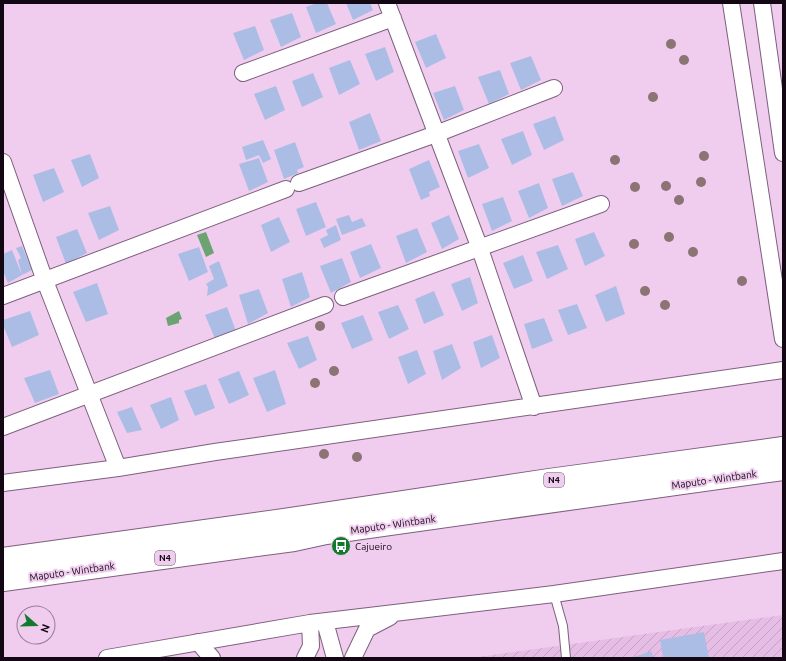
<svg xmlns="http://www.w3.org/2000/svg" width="786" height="661" font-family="Ubuntu,sans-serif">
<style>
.industrial{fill:url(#industrial-furrows)}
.water{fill:#6da273}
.building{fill:#acbde5}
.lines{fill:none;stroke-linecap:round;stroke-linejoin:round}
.lane-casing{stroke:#7e5f7d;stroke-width:10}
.street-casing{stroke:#7e5f7d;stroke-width:18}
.highway-casing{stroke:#7e5f7d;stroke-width:24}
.lane{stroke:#fff;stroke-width:8}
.street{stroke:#fff;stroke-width:16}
.highway{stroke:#fff;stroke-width:22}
.tree{fill:#8b7473}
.labels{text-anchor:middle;stroke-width:4;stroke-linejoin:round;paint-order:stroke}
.shield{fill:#f0cdef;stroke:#554254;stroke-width:1}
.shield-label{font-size:9px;font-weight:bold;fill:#120712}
.street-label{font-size:10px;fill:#120712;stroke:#f0cdef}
.poi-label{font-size:10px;fill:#120712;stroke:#f0cdef;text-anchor:start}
</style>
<defs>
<pattern id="industrial-furrows" width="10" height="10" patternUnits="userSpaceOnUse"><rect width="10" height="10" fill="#e6bee5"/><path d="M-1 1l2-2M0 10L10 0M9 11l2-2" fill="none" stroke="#c4a2c3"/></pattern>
</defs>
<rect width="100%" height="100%" fill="#f0cdef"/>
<path class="industrial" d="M783,615V658H470Z"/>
<path class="water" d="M206,232L214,253L206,257L197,235Z
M179,311L182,319L179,320V323L168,326L166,318Z"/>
<path class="building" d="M317,3H327L336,24L316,33L306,7Z
M346,3H370L373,10L353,20Z
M292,13L301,37L281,47L270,20Z
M255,26L264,50L244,60L233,33Z
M436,34L446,58L426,68L415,42Z
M385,47L394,72L376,81L365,54Z
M531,56L541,80L521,90L510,63Z
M350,60L360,84L339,95L329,68Z
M500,70L509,94L489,104L478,77Z
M313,73L323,97L302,107L292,81Z
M276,86L285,110L265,120L254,94Z
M455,86L464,110L444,120L433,93Z
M370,113L381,141L359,150L349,122Z
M555,116L564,140L544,150L533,124Z
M523,131L532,155L512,165L501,139Z
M263,140L271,159L263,163L259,155L246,160L242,147Z
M295,142L304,167L297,170L298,173L284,179L274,150Z
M479,144L489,168L468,178L458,151Z
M90,154L99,178L82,187L71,160Z
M259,158L268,182L249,191L239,164Z
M429,160L440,187L429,192L430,196L421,200L409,169Z
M54,168L64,192L43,202L33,175Z
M573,172L583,196L562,206L552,179Z
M539,183L548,208L529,218L518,191Z
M503,197L512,221L492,231L482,204Z
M316,202L326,227L306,236L296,209Z
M110,206L119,230L99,240L88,213Z
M349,215L352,222L362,218L366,226L342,235L336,219Z
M449,215L459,239L442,249L431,223Z
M279,217L290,242L271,252L261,225Z
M336,225L341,240L324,248L320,239L328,235L326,230Z
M417,228L427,252L406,263L396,236Z
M77,229L87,253L66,264L56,237Z
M594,232L605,256L585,266L575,239Z
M371,244L381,268L360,278L350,252Z
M558,245L568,269L547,279L536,252Z
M22,246L32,270L22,275L18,260L21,258L16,248Z
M199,247L208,272L189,281L178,254Z
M12,250L22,275L8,283L3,271V254Z
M523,255L533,281L514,289L503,263Z
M342,258L351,282L331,293L320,266Z
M219,261L228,286L207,296L208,287L206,284L214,279L209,266Z
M302,272L310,297L291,307L282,279Z
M470,277L478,303L462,311L451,284Z
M97,283L108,314L86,322L73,292Z
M616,286L625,314L606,322L595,295Z
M259,289L268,313L248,324L239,295Z
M434,291L444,315L424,324L415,299Z
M577,304L587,328L568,335L558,310Z
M398,305L409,329L389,339L378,312Z
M227,307L236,331L216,341L205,315Z
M30,311L39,335L12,347L3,325V320Z
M363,315L373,340L352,349L341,323Z
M544,318L553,341L532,349L524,324Z
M492,335L500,358L481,368L473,342Z
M308,336L317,360L299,369L287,343Z
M452,344L461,368L442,380L433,351Z
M417,350L426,374L408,384L398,357Z
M50,370L59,394L35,403L24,378Z
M275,370L286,404L267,412L253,378Z
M239,371L249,395L229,404L218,379Z
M206,384L215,408L195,416L184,391Z
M171,397L179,420L161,429L150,405Z
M132,407L142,430L127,433L117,412Z
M704,632L709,658H663L660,640Z
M651,651L654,658H631Z"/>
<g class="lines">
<g class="lane-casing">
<path id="lane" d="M554,594L563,626L566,658"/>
</g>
<g class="street-casing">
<path id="street" d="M387,3L479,246L534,407
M731,3L783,339
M762,3L783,153
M243,73L393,18
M3,162L45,281L118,468
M299,183L436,134L554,88
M3,296L286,189
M343,297L601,204
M3,427L325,305
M3,483L118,468L215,452L783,370
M325,622L335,658
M198,642L212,658
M107,658L310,623L554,594L783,561
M305,658L311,646L310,623
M353,658L367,629L390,617"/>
</g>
<g class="highway-casing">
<path id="highway" d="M3,559L291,519L549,480L783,448
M3,580L294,540L326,533L783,469"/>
</g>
<use href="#lane" class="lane"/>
<use href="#street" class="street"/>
<use href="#highway" class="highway"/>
</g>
<g class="tree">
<circle cx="671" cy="44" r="5"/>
<circle cx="684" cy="60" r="5"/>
<circle cx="653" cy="97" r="5"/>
<circle cx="704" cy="156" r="5"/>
<circle cx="615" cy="160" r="5"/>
<circle cx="701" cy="182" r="5"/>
<circle cx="666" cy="186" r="5"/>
<circle cx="635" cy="187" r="5"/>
<circle cx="679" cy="200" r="5"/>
<circle cx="669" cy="237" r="5"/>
<circle cx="634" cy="244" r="5"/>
<circle cx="693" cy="252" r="5"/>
<circle cx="742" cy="281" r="5"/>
<circle cx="645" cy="291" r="5"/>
<circle cx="665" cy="305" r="5"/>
<circle cx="320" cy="326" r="5"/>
<circle cx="334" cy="371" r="5"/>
<circle cx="315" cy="383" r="5"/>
<circle cx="324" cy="454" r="5"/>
<circle cx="357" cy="457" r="5"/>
</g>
<defs>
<g id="bus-disc" transform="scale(1)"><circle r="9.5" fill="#117a2e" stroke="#f0cdef"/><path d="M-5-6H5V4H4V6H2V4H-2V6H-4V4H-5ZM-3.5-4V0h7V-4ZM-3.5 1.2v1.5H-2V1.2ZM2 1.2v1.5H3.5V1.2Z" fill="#fff"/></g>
</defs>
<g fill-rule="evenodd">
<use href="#bus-disc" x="341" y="546"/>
</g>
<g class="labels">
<g class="shield">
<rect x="544" y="473" width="20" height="14" rx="3"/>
<rect x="155" y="551" width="20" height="14" rx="3"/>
</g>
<g class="shield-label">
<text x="554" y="483">N4</text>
<text x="165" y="561">N4</text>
</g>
<g class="street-label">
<text transform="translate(714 479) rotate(-8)" y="4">Maputo - Wintbank</text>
<text transform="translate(393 524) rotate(-8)" y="4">Maputo - Wintbank</text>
<text transform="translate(72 571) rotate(-8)" y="4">Maputo - Wintbank</text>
</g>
<g class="poi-label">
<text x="355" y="550">Cajueiro</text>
</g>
</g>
<rect width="786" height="661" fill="none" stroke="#120712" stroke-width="8"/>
<g transform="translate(36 625) rotate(110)"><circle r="19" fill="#f0cdef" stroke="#977e97"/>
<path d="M0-3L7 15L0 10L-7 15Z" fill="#117a2e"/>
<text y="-6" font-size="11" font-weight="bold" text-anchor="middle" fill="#120712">N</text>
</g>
</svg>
